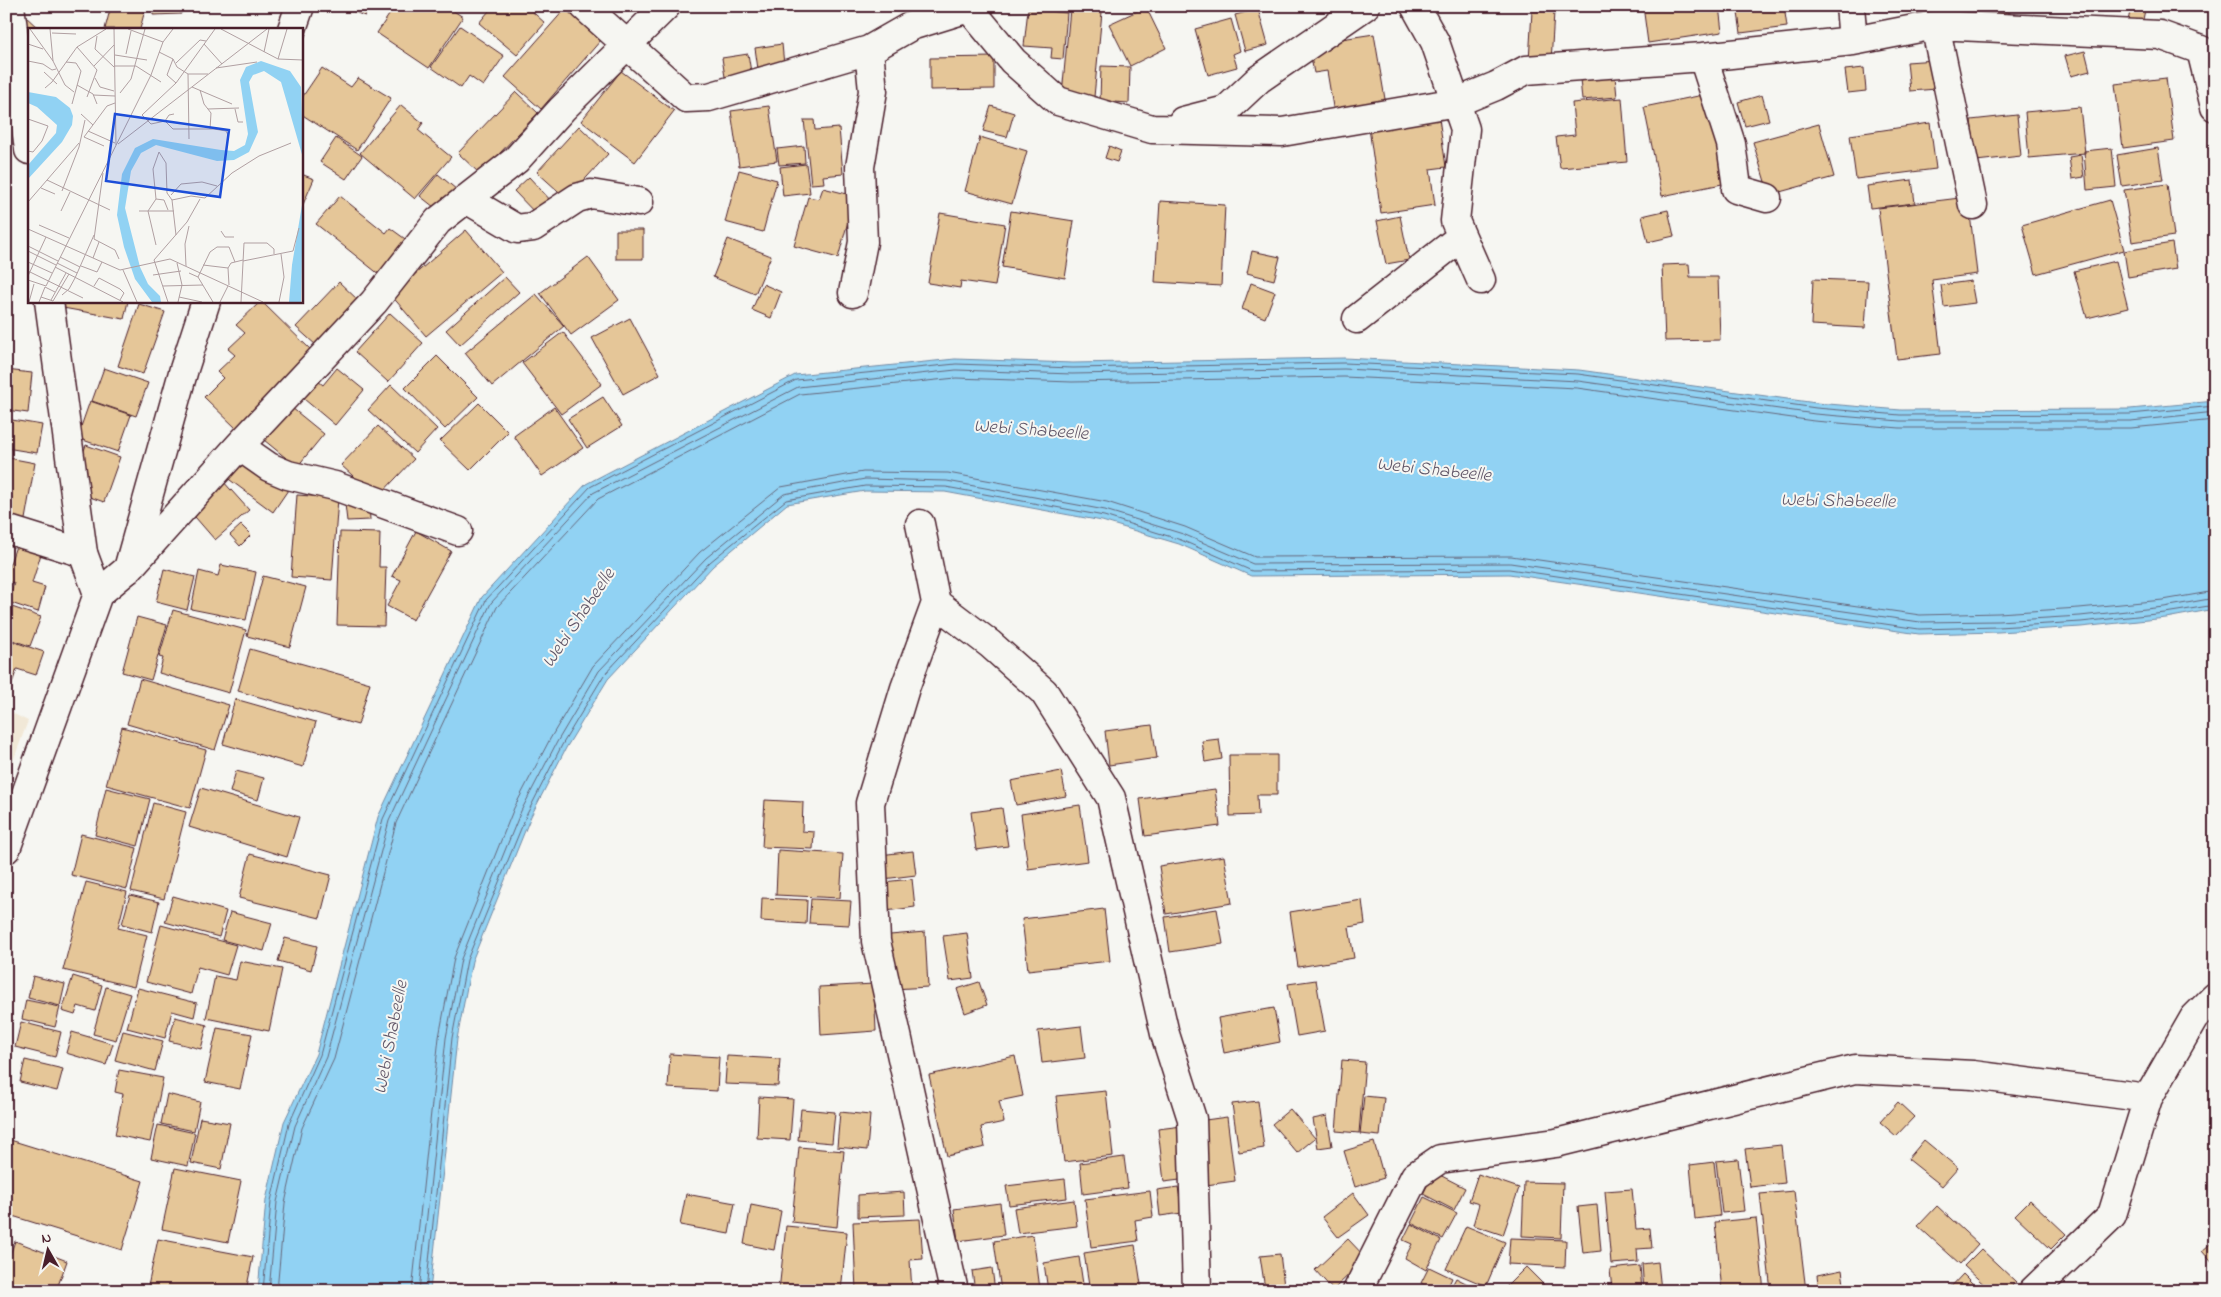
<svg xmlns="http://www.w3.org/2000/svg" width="2221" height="1297" font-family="'Indie Flower',sans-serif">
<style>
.built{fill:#f1e8d7}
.water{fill:#91d2f3;stroke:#758aa3}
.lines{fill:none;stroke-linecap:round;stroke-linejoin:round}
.shore{stroke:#66677b;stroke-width:1}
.building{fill:#e5c698;stroke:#4a1f2b}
.minor-casing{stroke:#4a1f2b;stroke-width:31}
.tertiary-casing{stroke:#4a1f2b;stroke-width:31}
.secondary-casing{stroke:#4a1f2b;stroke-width:31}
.minor{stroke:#f6f6f2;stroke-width:28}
.tertiary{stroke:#f6f6f2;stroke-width:28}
.secondary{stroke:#f6f6f2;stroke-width:28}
.labels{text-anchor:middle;stroke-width:4;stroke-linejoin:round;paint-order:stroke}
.water-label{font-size:19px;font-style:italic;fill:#5f5567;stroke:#f6f6f2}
.inset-road{fill:none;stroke:#b1a0a2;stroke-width:1}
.view{fill:#1d4ed8;fill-opacity:0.15;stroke:#1d4ed8;stroke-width:2.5}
.inset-edge{fill:none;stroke:#4a1f2b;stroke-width:2.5}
</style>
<rect width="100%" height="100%" fill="#f6f6f2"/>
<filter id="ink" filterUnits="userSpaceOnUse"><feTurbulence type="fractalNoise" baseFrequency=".02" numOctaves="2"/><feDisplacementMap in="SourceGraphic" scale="10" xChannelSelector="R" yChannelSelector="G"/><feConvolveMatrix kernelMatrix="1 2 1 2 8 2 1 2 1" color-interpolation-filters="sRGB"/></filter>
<g filter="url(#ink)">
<path class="built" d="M6,710L28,721L6,780Z"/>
<path class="water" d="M1344,358L1579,370L1816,403L1901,410L2130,409L2215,401V609L2166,618L2081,627L1998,632L1919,634L1509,574L1251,576L1179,544L1102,521L945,492L865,491L787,504L713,566L608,679L566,748L531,816L472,961L457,1039L430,1291H258L266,1200L284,1122L316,1054L378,817L482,597L586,484L795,375L955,359L1073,363Z"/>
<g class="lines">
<path class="shore" d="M263,1291L271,1201L289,1124L320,1055L383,819L486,600L590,487L796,380L956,364L1073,368L1344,363L1578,374L1816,408L1900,415L2130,414L2215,406
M269,1291L277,1202L295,1126L326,1057L389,821L491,603L593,493L798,387L956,370L1072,374L1344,369L1578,381L1815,414L1900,421H2131L2215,412
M277,1291L285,1203L302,1128L334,1059L396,823L497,607L598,499L800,394L956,378L1072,382L1344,377L1577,388L1814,421L1900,428H2131L2215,420
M412,1291L439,1037L454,958L514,808L550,739L593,666L700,552L781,487L863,472L948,473L1107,502L1185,527L1255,557L1511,556L1920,615L1998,613L2079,608L2163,600L2215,591
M419,1291L446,1038L461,959L521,811L557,742L599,671L706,558L784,494L865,479L947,481L1105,510L1183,534L1253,564L1510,563L1920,622L1998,621L2080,616L2164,607L2215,598
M426,1291L452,1038L467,960L527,814L562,745L604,675L710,562L786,500L865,486L946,487L1104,516L1181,540L1252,571L1509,569L1919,629L1998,627L2081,622L2165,613L2215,605"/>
</g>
<path class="building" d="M111,6H146L140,29H105Z
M153,6H180L181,14L153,15Z
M339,6H368L365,16Z
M395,6H410L418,12L422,6H446L463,17L429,68L377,33Z
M493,6H526L545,23L517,55L479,23Z
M1643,6H1719L1722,32L1648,43Z
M1737,6H1784L1787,27L1741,33Z
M1990,6H1991L2016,15L1985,18Z
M1146,7L1166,48L1130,66L1109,24Z
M2131,7L2145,10L2142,24L2128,21Z
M565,9L601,40L541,109L505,77Z
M1028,9L1067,13L1063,59L1051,58L1052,48L1024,46Z
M1070,9L1102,12L1094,97L1062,94Z
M1258,9L1268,45L1245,51L1235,15Z
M1532,11L1554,12L1551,62L1529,61Z
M23,14L39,29H29V44Z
M1231,19L1240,51L1233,54L1237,67L1208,75L1195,29Z
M460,26L504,56L483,86L469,76L461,88L431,67Z
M1374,34L1386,105L1334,113L1327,71L1314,73L1310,52L1322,42Z
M782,44L784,65L758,69L755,48Z
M2085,51L2090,71L2071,76L2065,56Z
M748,54L752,78L726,83L722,58Z
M994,57V89L930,90V58Z
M1935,60L1937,89L1910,91L1907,62Z
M1101,66L1130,67L1129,103L1100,101Z
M322,68L351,87L358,78L391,98L357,150L301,114V99Z
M1864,68L1866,91L1848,93L1845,70Z
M621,71L674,111L635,162L581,121Z
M1615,76L1617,97L1582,100L1580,79Z
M2166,78L2174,141L2123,148L2115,84Z
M516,92L538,113L480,174L458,153Z
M1713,93L1732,182L1662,196L1644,107Z
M1762,95L1769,120L1745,126L1738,102Z
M1622,98L1627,162L1560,168L1556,137L1575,135L1572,103Z
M401,105L423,123L418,130L451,157L415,199L360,153Z
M769,106L777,161L739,166L731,111Z
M991,106L1014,113L1007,137L983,131Z
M2080,107L2085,153L2029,158L2025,112Z
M2017,115L2021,156L1976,161L1971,120Z
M1439,118L1446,167L1430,169L1435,205L1381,213L1369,128Z
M804,120H814L815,130L839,128L843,174L823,176L824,183L811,184Z
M1930,123L1936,169L1856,179L1850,135Z
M1819,124L1834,177L1769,195L1753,142Z
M579,126L608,154L567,199L537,172Z
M980,137L1027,151L1012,204L965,191Z
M336,138L362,156L346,179L320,162Z
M804,146L805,163L779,165L777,149Z
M1109,146L1121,151L1117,162L1105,158Z
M2112,148L2116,187L2087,190L2084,151Z
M2158,148L2163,180L2122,186L2117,155Z
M2081,155L2084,177L2072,179L2069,157Z
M806,164L810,193L783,196L780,167Z
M739,170L777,180L763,232L725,222Z
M301,174L314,179L301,209Z
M438,174L457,190L439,211L420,196Z
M529,177L553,203L538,216L514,191Z
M1912,180L1915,203L1870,208L1867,186Z
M2167,184L2174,236L2132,242L2124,190Z
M823,188L855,196L838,258L794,246L808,197L819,199Z
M340,196L386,233L390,228L408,241L380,275L316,224Z
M1968,197L1977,274L1932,280L1941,354L1897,359L1878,208Z
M2110,200L2124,250L2036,274L2022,225Z
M1160,201L1225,205L1221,286L1155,282Z
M1668,210L1674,236L1648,242L1642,216Z
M1011,211L1074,221L1065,278L1002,267Z
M940,213L1005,224L995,286L961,281L960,288L928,283Z
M1400,216L1409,260L1386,264L1377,221Z
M466,230L502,272L426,336L391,295Z
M616,230H643V259H616Z
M728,239L771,256L755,294L713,277Z
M2172,243L2176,269L2128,277L2124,251Z
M1252,251L1280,257L1274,280L1247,273Z
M588,257L619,300L571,335L540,293Z
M2116,261L2128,308L2087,318L2074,271Z
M1689,264L1690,277H1718L1720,340L1665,341L1662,265Z
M505,277L519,292L460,345L446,330Z
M1813,279L1868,281L1865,328L1811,325Z
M1971,281L1975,303L1944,307L1941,285Z
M339,282L359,301L317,346L296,327Z
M1251,283L1275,292L1265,318L1242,309Z
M763,284L781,292L771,318L752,310Z
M536,294L564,326L492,386L465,353Z
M52,301H128L124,319L52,306Z
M261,301L314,353L238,430L204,397L223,378L217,372L235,355L228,349L245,333L236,325Z
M139,304L165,312L143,374L118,366Z
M390,313L423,343L388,382L355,352Z
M630,318L660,374L623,394L592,338Z
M563,332L602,384L561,414L522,363Z
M437,356L478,397L445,429L405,388Z
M104,368L148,383L136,416L92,401Z
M337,368L364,390L335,425L298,394L313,377L323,385Z
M6,370L32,373L28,413L6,410Z
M391,385L437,429L415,453L368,410Z
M603,397L622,426L587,448L568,419Z
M90,401L131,415L118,452L77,438Z
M479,403L508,432L470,470L440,441Z
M554,407L583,448L542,476L514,436Z
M292,408L324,434L297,467L264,440Z
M6,419L42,425L37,453L6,448Z
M378,426L414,459L377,498L341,465Z
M86,445L120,457L104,502L70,490Z
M241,456L288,490L273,512L226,477Z
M9,458L35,463L24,525L6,521V476Z
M222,480L249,510L215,540L189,510Z
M297,495L338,498L332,580L291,577Z
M369,503L370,520L347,521L345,504Z
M241,525L251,535L240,546L230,535Z
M416,531L451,551L413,620L387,606L401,580L392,576Z
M340,532L380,533L379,567H386L384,626L337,625Z
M16,546L41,554L32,583L45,587L38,612L8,602L14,583L6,581V575Z
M221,565L256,572L246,620L191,609L199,571L218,576Z
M164,569L195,577L187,610L156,602Z
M263,576L306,587L290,647L247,636Z
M6,605L41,617L30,646L6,638Z
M173,610L246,630L229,693L159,673L163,658L159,657Z
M137,617L167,625L151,680L122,672Z
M6,639L44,652L36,675L17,669L6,700Z
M250,649L370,683L358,725L238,691Z
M140,679L229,705L215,750L127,724Z
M235,699L316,722L303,767L223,744Z
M1152,725L1157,758L1109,765L1105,731Z
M122,727L206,750L190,808L106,785Z
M1219,739L1222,759L1205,762L1202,741Z
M1229,755H1277V795H1257L1258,815L1230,816Z
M236,771L264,778L258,800L230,792Z
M1061,771L1066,796L1016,805L1011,781Z
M106,788L150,799L138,846L95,835Z
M201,788L299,817L287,857L189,827Z
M1215,789L1220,826L1145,836L1140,799Z
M765,800L803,802L802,831L814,832L813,849L762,847Z
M153,803L186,812L164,899L131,891Z
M1080,805L1088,861L1028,869L1021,814Z
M1002,808L1008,846L976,850L971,812Z
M81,834L137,848L127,889L71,875Z
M778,850L843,854L840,898L776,895Z
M913,851L916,875L883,879L880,855Z
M250,854L331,875L320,918L239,898Z
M1224,856L1232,903L1166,914L1159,866Z
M912,879L915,907L886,911L883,882Z
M86,882L127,892L118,928L147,935L134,987L63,970Z
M130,895L159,902L152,932L122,924Z
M173,896L226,911L219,937L165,922Z
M762,898L807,900L806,924L761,921Z
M811,899L851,901L849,925L809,923Z
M1362,900L1365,924L1349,927L1354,958L1298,967L1290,912Z
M1104,909L1110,961L1028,970L1022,919Z
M1217,909L1223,944L1170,952L1165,917Z
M230,912L272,923L264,951L222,940Z
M161,925L236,945L227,975L198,967L191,994L146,982Z
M925,932L928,987L893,989L890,935Z
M967,933L973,978L950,981L943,936Z
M285,938L317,946L311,970L278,961Z
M240,961L282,969L269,1031L206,1018L215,976L236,980Z
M33,976L65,984L60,1006L28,998Z
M73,976L102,985L95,1011L78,1006L75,1015L62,1011Z
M1316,980L1325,1031L1297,1036L1288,984Z
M979,982L987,1005L965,1013L957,989Z
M874,984L876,1031L821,1035L819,987Z
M106,987L130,994L116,1040L93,1034Z
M138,988L197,1003L194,1017L172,1011L165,1038L127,1028Z
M26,1000L60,1007L55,1027L22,1019Z
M1274,1008L1280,1042L1224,1053L1218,1018Z
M175,1017L207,1025L201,1049L169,1041Z
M21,1022L61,1032L55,1057L15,1047Z
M1081,1026L1085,1058L1042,1063L1038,1031Z
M217,1028L252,1034L240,1089L205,1082Z
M123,1031L163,1041L155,1071L115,1060Z
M72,1032L113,1044L106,1065L66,1053Z
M670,1054L719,1057L717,1091L668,1088Z
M727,1056L780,1059L778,1086L725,1084Z
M1015,1056L1023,1096L999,1101L1004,1122L981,1127L985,1147L947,1156L929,1075Z
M25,1060L63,1069L57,1091L20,1082Z
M1342,1060L1365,1062L1359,1133L1336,1131Z
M119,1070L163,1078L150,1142L115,1135L123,1094L115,1092Z
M1106,1091L1113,1156L1064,1162L1056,1096Z
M167,1094L200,1102L194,1131L161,1124Z
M1364,1096L1384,1098L1380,1136L1360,1134Z
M759,1097L793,1099L790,1140L757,1138Z
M1258,1101L1264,1148L1239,1152L1232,1104Z
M1898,1102L1914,1117L1896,1136L1880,1122Z
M801,1109L835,1112L832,1143L798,1140Z
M1290,1109L1315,1138L1297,1153L1272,1124Z
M840,1112L870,1115L867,1150L837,1147Z
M1327,1116L1332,1146L1318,1148L1313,1119Z
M1227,1117L1235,1181L1206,1185L1198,1121Z
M200,1118L230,1123L221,1169L191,1163Z
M158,1125L195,1133L188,1166L151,1158Z
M1182,1126L1188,1179L1164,1182L1158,1129Z
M2211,1130H2215V1149H2211Z
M7,1139L143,1181L122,1250L6,1214Z
M1924,1140L1958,1168L1942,1186L1908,1159Z
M1374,1142L1384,1178L1355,1187L1344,1151Z
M1781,1145L1785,1183L1750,1187L1745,1149Z
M799,1147L844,1151L837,1227L792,1222Z
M1124,1157L1128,1188L1083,1194L1080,1163Z
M1738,1159L1744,1211L1722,1213L1716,1161Z
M1714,1162L1720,1216L1695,1219L1690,1165Z
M175,1168L241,1181L228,1242L162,1229Z
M1434,1172L1465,1188L1454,1210L1423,1194Z
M1478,1174L1519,1188L1503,1235L1473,1225L1479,1204L1469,1201Z
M1065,1179L1067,1198L1009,1205L1006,1186Z
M1524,1182L1563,1183L1561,1238L1522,1236Z
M1178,1187L1182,1213L1160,1216L1157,1190Z
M1632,1189L1636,1229L1650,1228L1652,1248L1637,1249L1638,1262L1611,1264L1605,1191Z
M1150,1191L1153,1217L1135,1220L1138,1241L1091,1247L1085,1199Z
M1794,1191L1806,1291H1771L1760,1194Z
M904,1192L905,1215L858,1217V1195Z
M1353,1193L1369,1215L1338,1237L1322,1217Z
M686,1194L735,1203L729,1234L680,1225Z
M1424,1197L1457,1213L1443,1239L1411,1223Z
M1074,1200L1077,1226L1018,1233L1014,1208Z
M2030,1200L2066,1234L2051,1249L2015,1215Z
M1000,1203L1004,1235L958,1241L954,1209Z
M751,1205L781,1211L774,1250L744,1244Z
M1597,1205L1601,1251L1583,1253L1578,1207Z
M1937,1206L1978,1244L1960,1264L1918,1226Z
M1756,1218L1764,1291H1722L1715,1222Z
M920,1219L923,1259L910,1260L912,1291H856L853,1222Z
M1411,1224L1441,1240L1426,1270L1405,1258L1412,1244L1403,1240Z
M786,1226L847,1232L841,1291H779Z
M1466,1226L1505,1242L1486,1286L1446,1269Z
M1033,1235L1040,1289L1001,1291L994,1241Z
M1510,1238L1566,1240L1565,1267L1508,1264Z
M158,1239L253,1257L246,1291L208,1289V1291H147Z
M1348,1239L1366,1258L1333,1290L1315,1270Z
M2215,1240V1266L2202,1251Z
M15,1241L67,1261L56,1291H26L6,1284V1266Z
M1135,1245L1142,1291H1090L1084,1253Z
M1981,1249L2016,1282L2007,1291H1991L1964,1266Z
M1280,1254L1284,1286L1265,1289L1260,1256Z
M1079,1257L1084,1291H1048L1044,1263Z
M1658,1262L1661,1290L1644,1291L1642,1264Z
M1640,1266L1642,1291H1612L1610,1269Z
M1429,1267L1452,1278L1446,1291H1436L1421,1283Z
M1526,1267L1550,1291H1502Z
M992,1268L995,1291H975L972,1271Z
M1842,1270L1845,1291H1819L1817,1275Z
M1963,1274L1980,1291H1947Z
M1456,1278L1481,1291H1449Z"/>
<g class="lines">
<g class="minor-casing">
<path id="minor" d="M584,6L686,98L709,97L869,50L911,26L969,8
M1415,6L1435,42L1465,129L1455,221L1481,280
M1850,6L1853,41
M969,8L1013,61L1058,101L1152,129L1282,132L1457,102L1496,86L1526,70L1703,57L1853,41L1935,25L2160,35L2201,50L2215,107
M1935,25L1973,205
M1703,57L1731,144L1737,187L1736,189L1767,198
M1183,121L1226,110L1259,79L1365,6
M466,199L517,229L533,227L577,198L591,194L639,202
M853,293L863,242L860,167L873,91L869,50
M1357,319L1461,237
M239,446L269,467L288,475L335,486L458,531
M920,524L936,603
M6,529L83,553
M128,569L239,446L374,302L438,221L516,160L562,109L666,6
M954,1291L876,941L870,803L905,688L936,603L990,644L1044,692L1111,798L1165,1034L1192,1119L1197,1291
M1357,1291L1415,1176L1440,1159L1556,1143L1855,1069L1973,1075L2148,1098
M2033,1291L2112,1215L2148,1098L2194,1018L2215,997"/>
</g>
<g class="tertiary-casing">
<path id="tertiary" d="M10,6L29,150
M49,301L83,553L98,594"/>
</g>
<g class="secondary-casing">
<path id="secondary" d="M292,29L300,6
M6,849L98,594L128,569L184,369L206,301"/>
</g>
<use href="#minor" class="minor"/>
<use href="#tertiary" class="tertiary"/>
<use href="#secondary" class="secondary"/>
</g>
</g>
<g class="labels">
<g class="water-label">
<text transform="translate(1031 428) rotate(4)" y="7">Webi Shabeelle</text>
<text transform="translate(1434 468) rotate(6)" y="7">Webi Shabeelle</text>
<text transform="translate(1838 499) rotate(1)" y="7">Webi Shabeelle</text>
<text transform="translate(577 617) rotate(-56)" y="7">Webi Shabeelle</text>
<text transform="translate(389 1037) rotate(-79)" y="7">Webi Shabeelle</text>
</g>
</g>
<g transform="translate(28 28)">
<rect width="275" height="275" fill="#f6f6f2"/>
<path d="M233,33L262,43L273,59L275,130L253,54L236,43L225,47L221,54L230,104L221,124L206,132L189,133L128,117L113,125L103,143L97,180L112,239L120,256L132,268L133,274H124L107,251L96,219L89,187L94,146L107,120L125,111L193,122L206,123L217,117L220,106L212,52L218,39ZM0,64L28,69L42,80L45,88L44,97L34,114L0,151V137L28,105L29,97L9,79L0,75ZM275,171L273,274H261L264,237Z" fill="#91d2f3"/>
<path class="inset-road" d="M2,1L25,33M22,1L25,33L37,57L46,64M86,1L88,117M100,1L135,14M193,1L250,31L275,32M24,5L48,6M69,8L67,21L86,39M0,16L15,21M176,16L194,36M49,19L69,42L59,69M131,24L145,31L149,39L160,46H180M236,24L241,1M98,26L103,3M87,27L119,32M145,31L139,47L148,55M250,31L259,1M0,33L15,36L24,42L28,41M38,34L48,35L53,43L44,76M148,35L172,12L178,13M66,38L86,17M86,38H108L133,54M188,40L229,34M16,44L29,56M160,46L161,111M67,50L72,59L86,63M49,57L65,66L69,76M164,59L204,76M17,60L24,54L49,19L78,1M172,62L176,76L183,85L182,101M92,65L103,51L117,1M65,67L87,68M180,81L211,80M207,81L210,94H215M53,86L65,97M146,86L141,87L137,93L123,96L114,87L148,55L187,1M0,91L20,98L14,113L5,124L0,123M137,93L145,101H186L198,103L200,107M60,103L87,115M90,116L239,1M76,118L56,109L79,78L87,75M75,145L66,211L87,222L91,231M19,152L82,182M13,160L27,166M34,163L51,119L57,92M143,167L153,156L174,154L189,158M128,171L136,172L140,182M144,172L163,168L177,170L204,145L231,128L263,115M0,174L51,115M33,183L42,164M111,183H146M11,197L41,210M0,201L92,242L142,231L235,274M193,203L197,209H206M128,217L120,183L128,171L125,141L131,124L138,135L139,165L144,172L148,207M0,218L30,233M201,219L207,234M0,223L28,237M32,229L52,239M65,230L71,214M126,232L159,194L172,171M126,232L140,274M215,233L265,223L271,200M0,234L24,245M29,235L49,245M149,235L154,257L150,274M175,237L200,240M53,238L69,244L74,234M158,238L157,216L161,198M27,239L95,274M95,242L109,274M0,243L55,270M161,245L170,249L185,274M125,247L153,243M0,248L18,209M170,249L182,224L189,219H201M47,250L66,207M0,252L18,258L123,47L135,14L145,1M201,257L200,240L203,235L215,232M66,258L71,250L92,261L96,265L92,272M135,258L175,257M34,267L41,261L47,250M13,269L25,273L41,246M151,269L174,274M23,272L38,245M1,274L6,256M11,274L17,259L27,264M192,274L200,258M213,274L216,215H239L246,221V226M251,274L256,249L253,226"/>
<path class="view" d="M87,86L201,102L192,169L78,153Z"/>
<rect width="275" height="275" class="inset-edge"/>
</g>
<rect width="2221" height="1297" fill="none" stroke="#f6f6f2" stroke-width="25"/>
<rect x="12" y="12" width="2196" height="1272" fill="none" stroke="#4a1f2b" stroke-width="2" filter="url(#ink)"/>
<g transform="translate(48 1250) rotate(352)" stroke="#f6f6f2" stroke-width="4" paint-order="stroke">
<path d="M0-4L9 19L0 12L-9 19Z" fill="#4a1f2b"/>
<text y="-8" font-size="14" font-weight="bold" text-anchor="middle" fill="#4a1f2b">N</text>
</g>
</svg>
